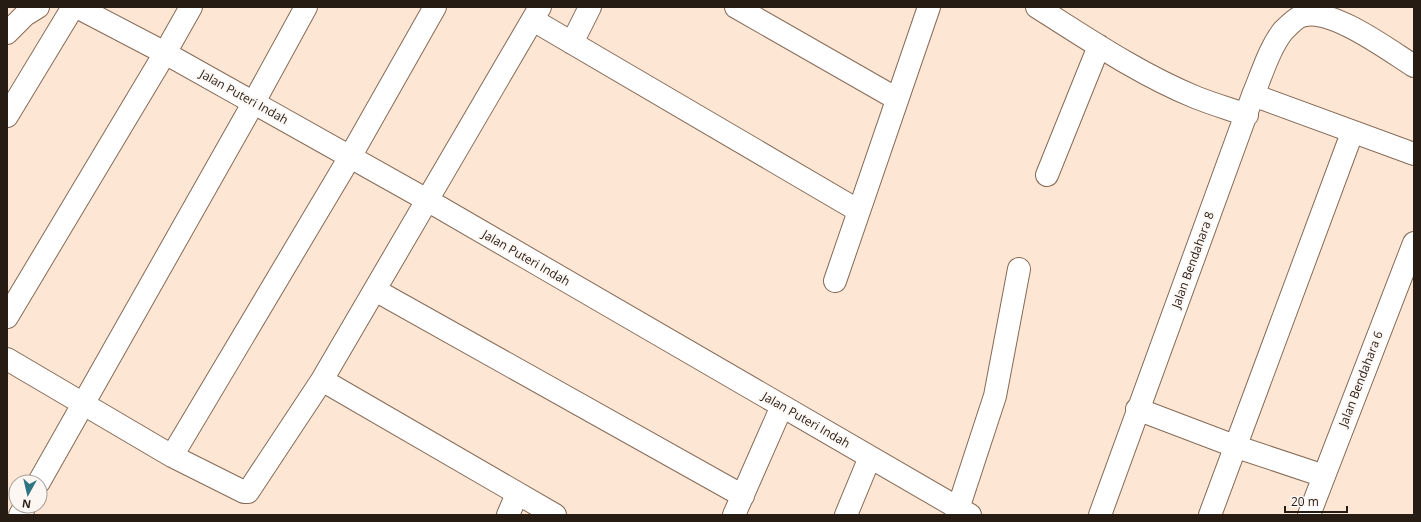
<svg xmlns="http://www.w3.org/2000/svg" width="1421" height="522" font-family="'Open Sans',sans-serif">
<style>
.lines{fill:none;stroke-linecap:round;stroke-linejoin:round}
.minor-casing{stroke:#856b57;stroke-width:24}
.minor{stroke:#fff;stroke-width:22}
.labels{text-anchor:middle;stroke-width:3.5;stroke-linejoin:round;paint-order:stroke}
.street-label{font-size:12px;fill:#261c14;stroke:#fdf7f3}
</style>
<rect width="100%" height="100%" fill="#fee6d4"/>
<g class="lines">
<g class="minor-casing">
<path id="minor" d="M77,7L165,53L427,200L970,515
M736,7L897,99
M1037,7C1088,39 1139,74 1195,97C1212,104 1230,109 1247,115
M533,20L859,211
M7,33L25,15L38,7
M572,43L590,7
M1253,95L1414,154
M7,116L73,7
M1047,175L1099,46
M835,281L929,7
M375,290L743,496
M7,317L165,53L191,7
M7,359L172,456L244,492H248L322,380L540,7
M322,380L555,515
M1137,409L1237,447L1324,476
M172,456L350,157L435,7
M39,482L254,102L306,7
M20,515L25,506
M508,515L517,494
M734,515L782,406
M846,515L870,457
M956,515L995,396L1019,269
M1100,515L1253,95C1262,74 1269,49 1283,31C1287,27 1297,17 1302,16C1330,6 1390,51 1414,66
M1210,515L1352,133
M1309,515L1414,243"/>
</g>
<use href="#minor" class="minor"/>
</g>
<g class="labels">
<g class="street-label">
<text transform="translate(244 97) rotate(29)" y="4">Jalan Puteri Indah</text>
<text transform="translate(526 258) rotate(30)" y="4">Jalan Puteri Indah</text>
<text transform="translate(1193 260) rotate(-70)" y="4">Jalan Bendahara 8</text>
<text transform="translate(1361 379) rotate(-69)" y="4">Jalan Bendahara 6</text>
<text transform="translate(806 420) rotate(30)" y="4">Jalan Puteri Indah</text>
</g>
</g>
<rect width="1421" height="522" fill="none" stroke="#261c14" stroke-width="16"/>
<g transform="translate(28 494) rotate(188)"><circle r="19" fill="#fdf7f3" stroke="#a79f9a"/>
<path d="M0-3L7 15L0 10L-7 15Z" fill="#2f7483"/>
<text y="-6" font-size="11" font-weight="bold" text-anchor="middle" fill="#261c14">N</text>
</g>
<path d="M1285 506v6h62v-6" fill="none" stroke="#261c14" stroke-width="2"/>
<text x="1291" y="506" font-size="12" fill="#261c14" stroke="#fdf7f3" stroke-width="3" paint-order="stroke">20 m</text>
</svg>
